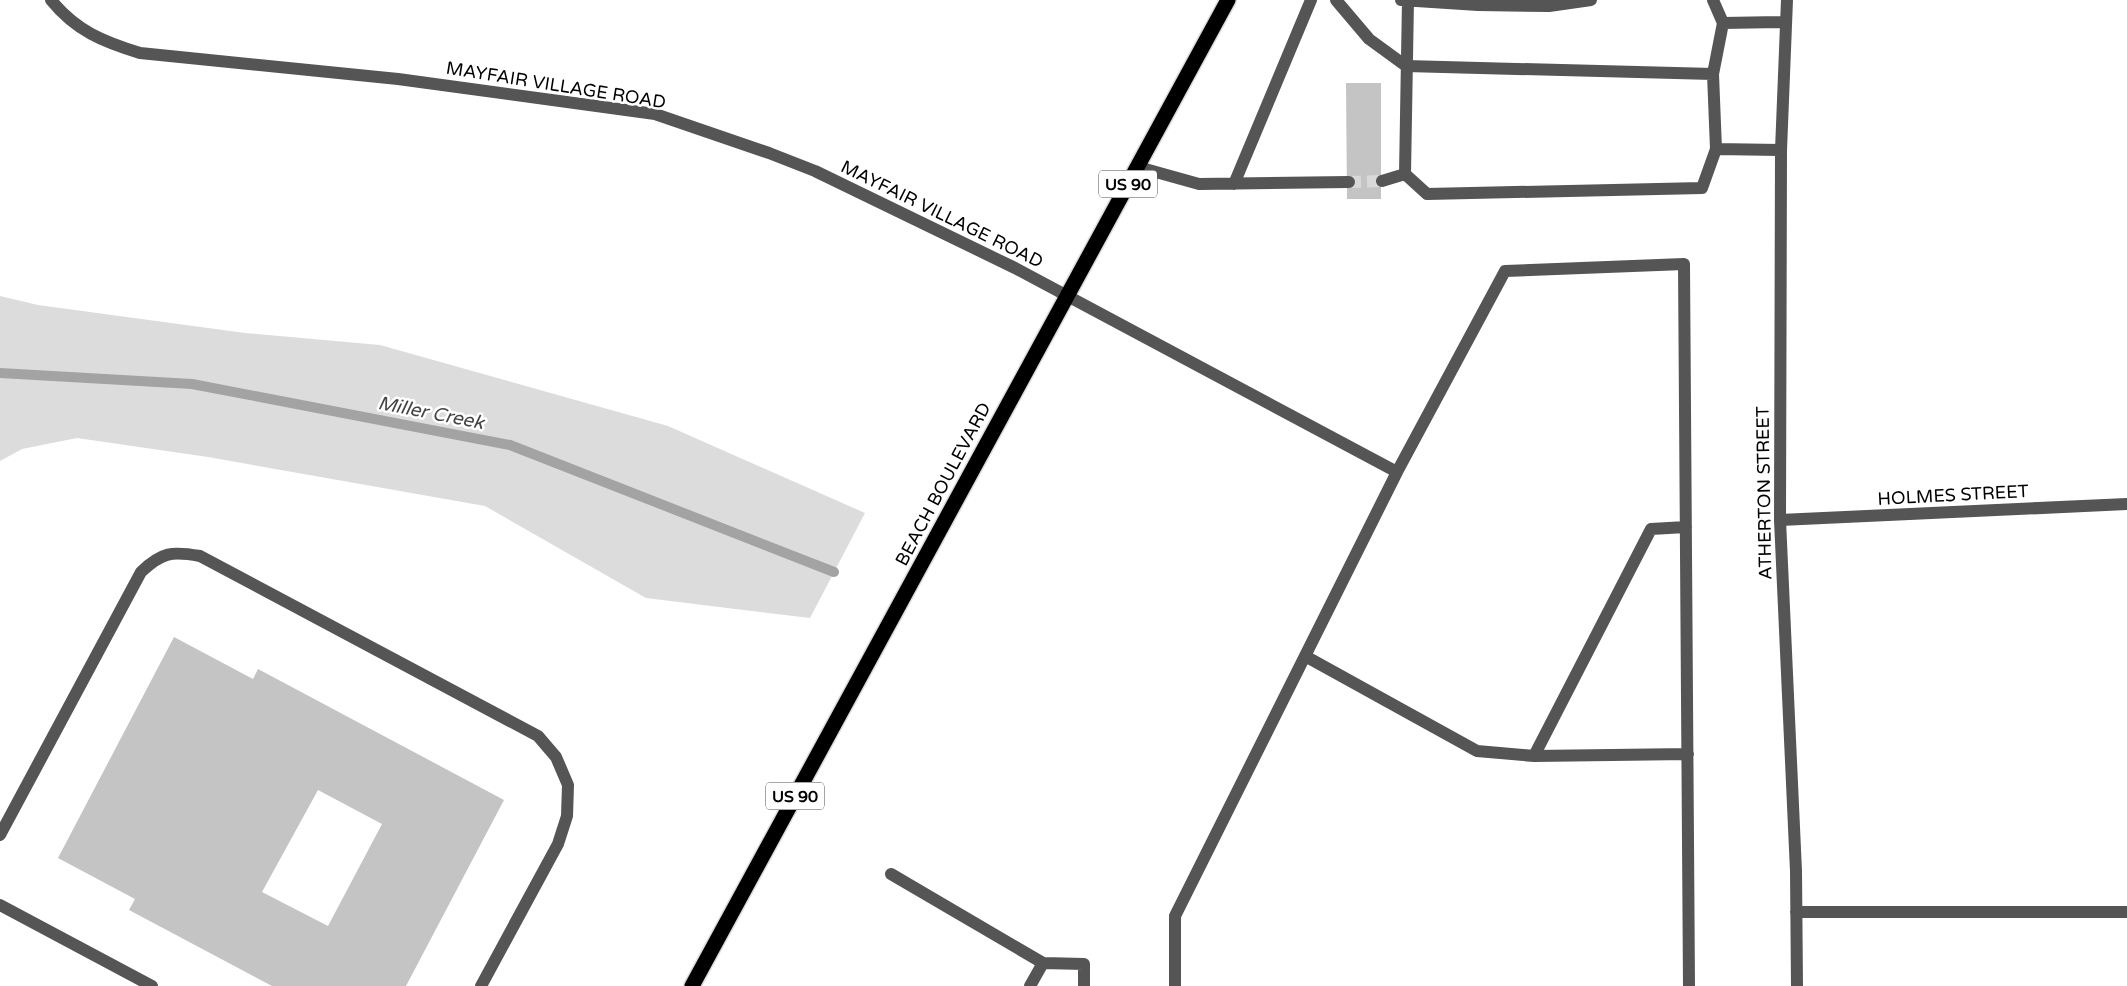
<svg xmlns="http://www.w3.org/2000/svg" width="2127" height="986" font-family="'Varela Round',sans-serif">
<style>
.green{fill:#dcdcdc}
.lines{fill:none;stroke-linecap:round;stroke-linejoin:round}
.stream{stroke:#a3a3a3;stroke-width:10}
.building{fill:#c4c4c4;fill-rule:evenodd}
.minor-tunnel{stroke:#d9d9d9;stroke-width:12;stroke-dasharray:12 6;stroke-linecap:butt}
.highway-casing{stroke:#dbdbdb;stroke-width:18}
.minor{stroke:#555;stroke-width:12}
.highway{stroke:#000;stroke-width:15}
.labels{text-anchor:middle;stroke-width:5;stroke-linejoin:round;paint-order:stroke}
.shield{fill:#fff;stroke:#4c4c4c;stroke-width:1}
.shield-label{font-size:16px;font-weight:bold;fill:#000}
.street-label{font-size:18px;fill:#000;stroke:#fff}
.water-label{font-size:19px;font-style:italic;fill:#444;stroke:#fff}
</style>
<rect width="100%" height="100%" fill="#fff"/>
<path class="green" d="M0,296L38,305L245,333L380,345L668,426L865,513L810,618L646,598L485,506L208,457L77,438L22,449L0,461Z"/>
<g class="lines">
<path class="stream" d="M0,373L192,384L510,445L834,572"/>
</g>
<path class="building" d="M1346,83H1381V199H1347Z
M174,637L253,679L258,669L504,800L406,986H272L129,910L135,899L58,858ZM318,790L382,824L328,926L262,892Z"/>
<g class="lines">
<path class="minor-tunnel" d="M1349,182L1382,181"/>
<g class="highway-casing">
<path id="highway" d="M692,986L1228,0"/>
</g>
<path class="minor" d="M51,0C76,31 104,42 140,53L398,79L655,114L769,153L815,171L1015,268L1397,472L1505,271L1684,264L1689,986
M1336,0L1369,39L1406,66L1713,74
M1401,0L1478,5L1549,6L1591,0
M1713,0L1723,23L1713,74L1716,149L1781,150
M1787,0L1781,150L1780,520L1796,871L1797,986
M1723,23L1786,22
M1138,167L1199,184L1349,182
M1405,174L1427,194L1702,188L1716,149
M1382,181L1405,174L1408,0
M1234,184L1311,0
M1780,520L2127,504
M1305,656L1477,751L1534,756L1651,529L1686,527
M1534,756L1688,754
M0,835L141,572C162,552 172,551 200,556L538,736L556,757L568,785L567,816L558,844L481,986
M891,874L1043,963L1030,986
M0,905L152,986
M1796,912H2127
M1043,963L1084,964V986
M1175,986V916L1397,472"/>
<use href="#highway" class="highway"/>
</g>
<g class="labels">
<g class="shield">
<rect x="1099" y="170.5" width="58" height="27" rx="4"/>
<rect x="766" y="782.5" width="58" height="27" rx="4"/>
</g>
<g class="shield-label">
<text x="1128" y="190">US 90</text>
<text x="795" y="802">US 90</text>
</g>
<g class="street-label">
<text transform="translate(556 85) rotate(9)" y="6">MAYFAIR VILLAGE ROAD</text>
<text transform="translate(942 214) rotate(26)" y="6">MAYFAIR VILLAGE ROAD</text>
<text transform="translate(943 484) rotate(-62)" y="6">BEACH BOULEVARD</text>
<text transform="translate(1764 493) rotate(-91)" y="6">ATHERTON STREET</text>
<text transform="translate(1953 495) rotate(-3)" y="6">HOLMES STREET</text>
</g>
<g class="water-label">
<text transform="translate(431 412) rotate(11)" y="7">Miller Creek</text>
</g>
</g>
</svg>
